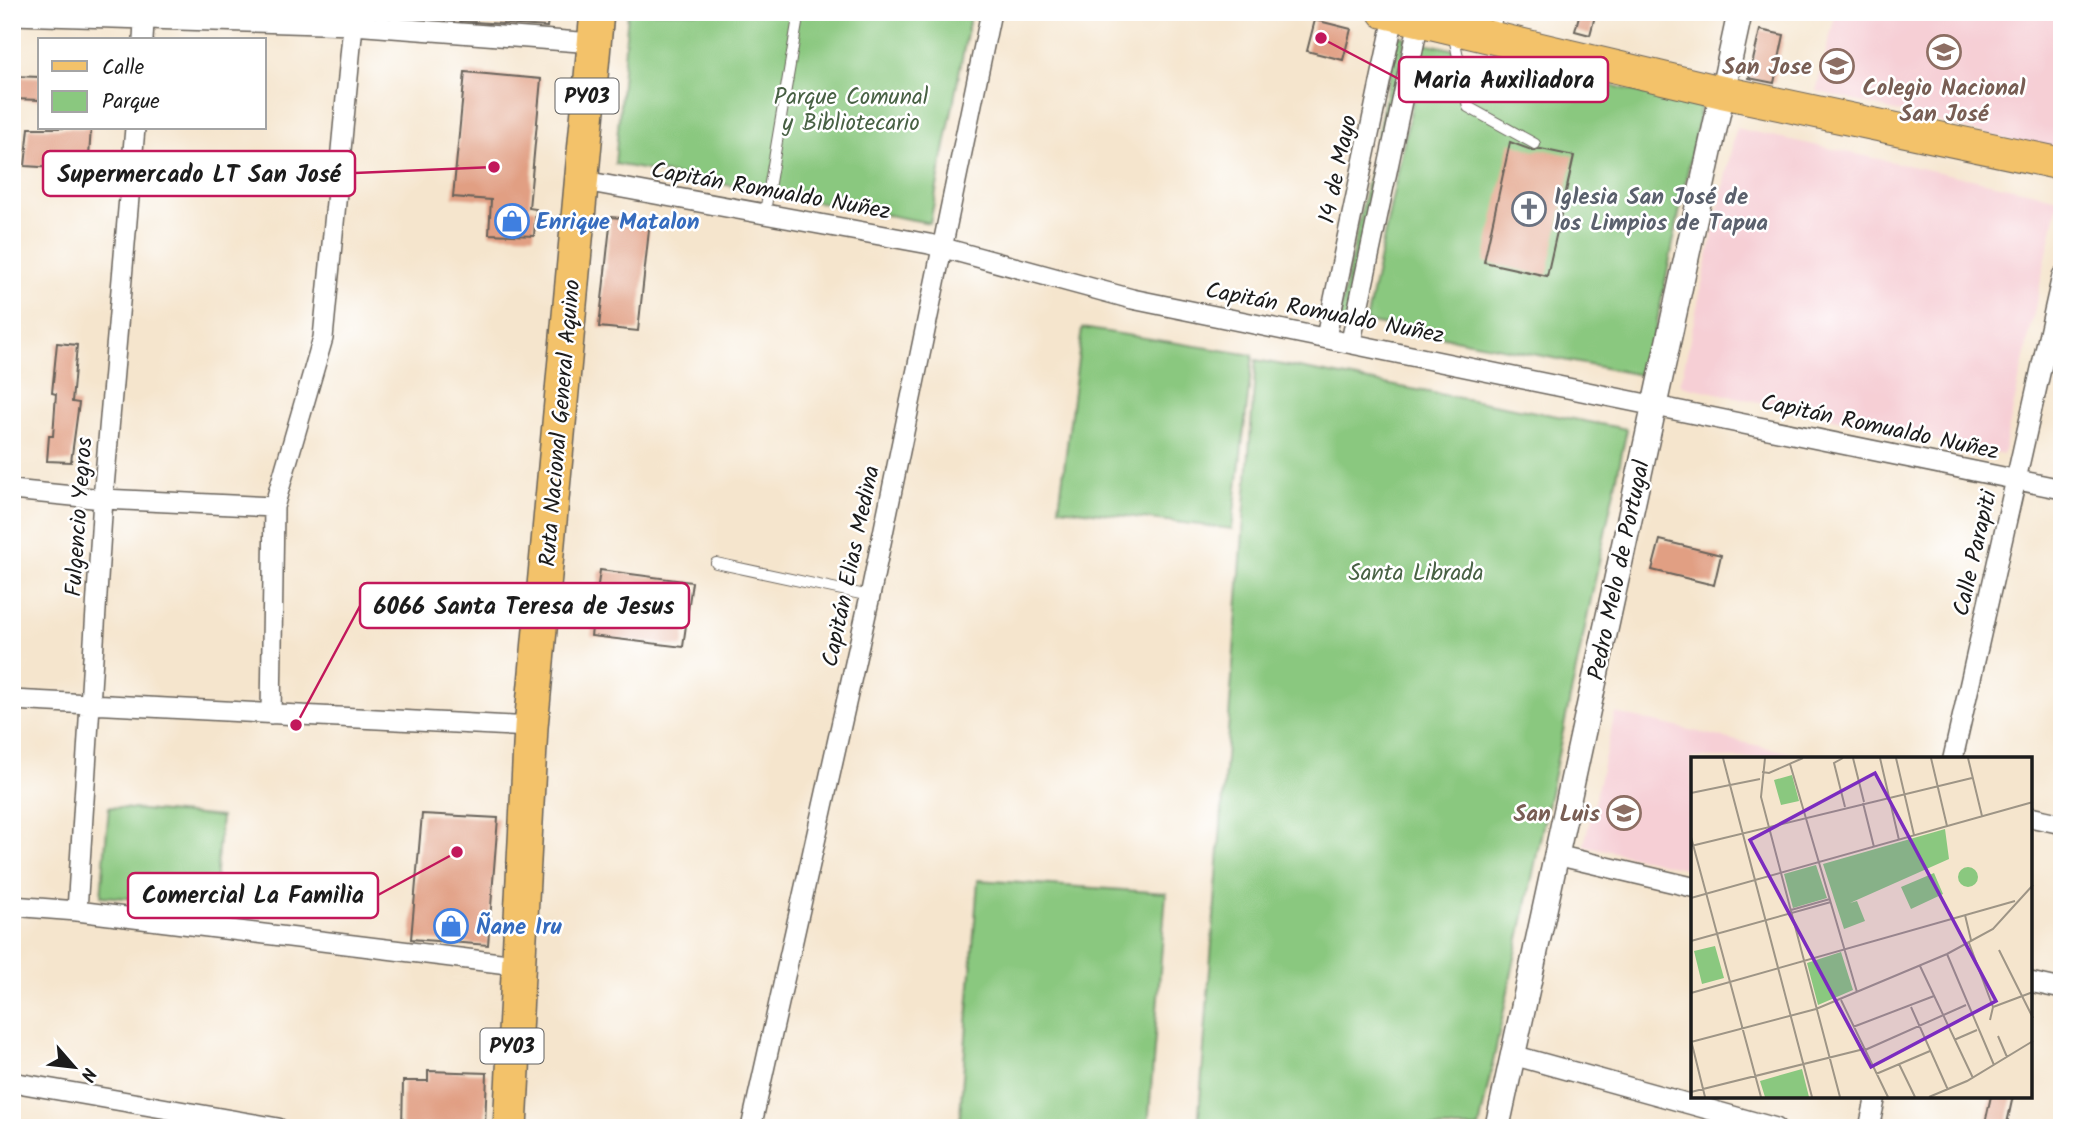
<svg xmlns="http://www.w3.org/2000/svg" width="2074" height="1140" font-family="Kalam,sans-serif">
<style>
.built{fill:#f6cfd5}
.green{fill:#8ac87f;stroke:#53724e;stroke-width:2}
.building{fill:#e19f83}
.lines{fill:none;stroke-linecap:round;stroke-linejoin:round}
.service-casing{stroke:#68625a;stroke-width:12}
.minor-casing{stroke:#68625a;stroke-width:22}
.tertiary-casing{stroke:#68625a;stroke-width:27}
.primary-casing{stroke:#68625a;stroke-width:34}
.trunk-casing{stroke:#68625a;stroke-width:36}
.service{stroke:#fff;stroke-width:10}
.minor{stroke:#fff;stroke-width:19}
.tertiary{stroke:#fff;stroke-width:24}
.primary{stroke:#f3c26a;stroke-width:32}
.trunk{stroke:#f3c26a;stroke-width:33}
.labels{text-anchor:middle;stroke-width:5;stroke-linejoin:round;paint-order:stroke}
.shield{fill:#fff;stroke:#606060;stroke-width:2}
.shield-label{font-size:21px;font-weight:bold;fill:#1c1c1c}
.education-label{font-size:23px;font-weight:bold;fill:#785e54;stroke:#fff;text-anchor:end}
.park-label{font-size:23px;fill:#486144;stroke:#fff}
.street-label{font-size:23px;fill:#1c1c1c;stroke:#fff}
.worship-label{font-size:23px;font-weight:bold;fill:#5b616d;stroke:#fff;text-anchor:start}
.shop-label{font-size:23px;font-weight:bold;fill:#366cbe;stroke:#fff;text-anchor:start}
.inset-road{fill:none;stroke:#9e9586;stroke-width:2}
.view{fill:#7b2cbf;fill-opacity:0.15;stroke:#7b2cbf;stroke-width:3.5}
.inset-edge{fill:none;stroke:#1c1c1c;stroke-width:3.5}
.leader{fill:none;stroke:#c2185b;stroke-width:2.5}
.callout-dot{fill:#c2185b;stroke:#fff;stroke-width:2.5}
.callout{fill:#fff;stroke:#c2185b;stroke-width:2.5}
.callout-label{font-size:24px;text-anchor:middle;font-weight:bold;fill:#1c1c1c}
</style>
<rect width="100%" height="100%" fill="#fff"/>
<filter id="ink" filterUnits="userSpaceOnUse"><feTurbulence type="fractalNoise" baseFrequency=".0143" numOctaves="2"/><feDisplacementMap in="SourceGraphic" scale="14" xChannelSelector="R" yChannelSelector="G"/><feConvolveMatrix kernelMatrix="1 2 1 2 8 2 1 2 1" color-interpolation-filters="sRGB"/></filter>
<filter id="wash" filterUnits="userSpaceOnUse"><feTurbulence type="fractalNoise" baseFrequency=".00686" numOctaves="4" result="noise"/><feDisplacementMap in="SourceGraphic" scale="28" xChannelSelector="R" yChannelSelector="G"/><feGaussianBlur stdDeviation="1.57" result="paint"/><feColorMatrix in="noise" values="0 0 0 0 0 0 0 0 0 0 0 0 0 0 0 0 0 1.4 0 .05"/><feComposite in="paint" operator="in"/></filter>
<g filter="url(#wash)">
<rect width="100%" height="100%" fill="#f5e5cd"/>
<path class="built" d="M1836,12H2062V133L2057,152L1816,91Z
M1736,128L2059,198L2003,455L1680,385Z
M1615,713L1812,758H1692V870L1584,845Z"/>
<path class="green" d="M628,12H971L930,223L615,164Z
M1402,36L1406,38L1347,320H1341L1339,317L1398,38Z
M1425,43L1701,106L1646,376L1366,322Z
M1082,328L1253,355L1232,529L1059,508Z
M1256,360L1627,429L1479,1128H1198Z
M109,807L221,817L213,905L101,896Z
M978,880L1166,893L1148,1128H959Z"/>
<g id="blocks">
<path class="building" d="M461,12H549L547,27L460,21Z
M1580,12H1596L1590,35L1575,31Z
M1315,20L1351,29L1343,60L1307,51Z
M1760,30L1784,35L1774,83L1749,78Z
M465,72L541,79L529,208L536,209L534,236L489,234L491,200L453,197Z
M12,76L40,77V100L12,99Z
M29,128H91L88,170L25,166Z
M1510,142L1534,151L1541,149L1574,156L1547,276L1484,262Z
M611,217L650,221L638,331L599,327Z
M57,343L77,345L72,402L79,403L71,462L47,461L49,436H53L56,394L52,393Z
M1660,540L1721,555L1714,585L1652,570Z
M600,570L692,582L683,647L591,636Z
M422,814L498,818L488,945L411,939Z
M428,1071L487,1073L485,1127L423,1125V1128H402L403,1081H428Z
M1991,1096H2013L2006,1128H1984Z"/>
</g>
</g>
<g filter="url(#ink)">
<use href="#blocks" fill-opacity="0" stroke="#68625a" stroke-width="2"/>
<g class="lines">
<g class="service-casing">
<path id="service" d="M1453,32L1468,107L1535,144
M1493,34L1498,12
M765,212L799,12
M716,563L870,596"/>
</g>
<g class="minor-casing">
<path id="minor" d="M12,15L353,25L593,43
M143,40L144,21
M579,180L929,244L1132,299L2062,489
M1326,337L1395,12
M1351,341L1419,21
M12,490L103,499L274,507
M12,700L531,727
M271,714L274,507L323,338L353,25
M1953,758L2062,276
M2030,817L2062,824
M1556,855L1692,887
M12,906L77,911L516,965
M77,911L103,499L135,128
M2030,982L2062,989
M1513,1055L1776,1128
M12,1082L278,1128
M751,1128L870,596L991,12
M1869,1128L1876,1096"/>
</g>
<g class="tertiary-casing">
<path id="tertiary" d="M1497,1128L1740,12"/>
</g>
<g class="primary-casing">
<path id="primary" d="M1384,12L1722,92L2062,164"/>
</g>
<g class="trunk-casing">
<path id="trunk" d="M510,1128L531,727L597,12"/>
</g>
<use href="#service" class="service"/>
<use href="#minor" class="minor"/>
<use href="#tertiary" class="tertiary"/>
<use href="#primary" class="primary"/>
<use href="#trunk" class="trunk"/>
</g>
</g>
<defs>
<g id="school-ring" transform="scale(1.75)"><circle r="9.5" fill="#fff" stroke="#8d6e63" stroke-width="1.5"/><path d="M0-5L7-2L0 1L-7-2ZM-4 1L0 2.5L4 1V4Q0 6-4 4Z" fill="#8d6e63"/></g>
<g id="church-ring" transform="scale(1.75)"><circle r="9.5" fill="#fff" stroke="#6b7280" stroke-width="1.5"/><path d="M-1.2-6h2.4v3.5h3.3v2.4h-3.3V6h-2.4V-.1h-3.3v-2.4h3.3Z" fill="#6b7280"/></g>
<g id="shop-ring" transform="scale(1.75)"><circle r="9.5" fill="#fff" stroke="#3f7fe0" stroke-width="1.5"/><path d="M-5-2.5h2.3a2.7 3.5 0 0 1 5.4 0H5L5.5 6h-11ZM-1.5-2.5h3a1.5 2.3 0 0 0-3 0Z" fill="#3f7fe0"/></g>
</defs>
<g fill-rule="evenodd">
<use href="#school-ring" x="1944" y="52"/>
<use href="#school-ring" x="1837" y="66"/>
<use href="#church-ring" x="1529" y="209"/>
<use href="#shop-ring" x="512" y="221"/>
<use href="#school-ring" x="1624" y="813"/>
<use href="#shop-ring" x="451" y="926"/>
</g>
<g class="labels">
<g class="shield">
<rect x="555.5" y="78.5" width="63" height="35" rx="5"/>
<rect x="480.5" y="1028.5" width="63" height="35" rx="5"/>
</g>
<g class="shield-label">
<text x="587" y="103">PY03</text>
<text x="512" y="1053">PY03</text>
</g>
<g class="education-label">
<text x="1812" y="74">San Jose</text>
<text x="1944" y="95" text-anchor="middle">Colegio Nacional<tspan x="1944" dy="26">San José</tspan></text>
<text x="1600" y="821">San Luis</text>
</g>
<g class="park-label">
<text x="851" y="104">Parque Comunal<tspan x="851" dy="26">y Bibliotecario</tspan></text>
<text x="1416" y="580">Santa Librada</text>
</g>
<g class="street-label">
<text transform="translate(1337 169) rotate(-78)" y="8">14 de Mayo</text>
<text transform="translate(771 190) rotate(10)" y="8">Capitán Romualdo Nuñez</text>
<text transform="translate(1325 312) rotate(11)" y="8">Capitán Romualdo Nuñez</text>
<text transform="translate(559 423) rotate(-85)" y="8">Ruta Nacional General Aquino</text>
<text transform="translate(1880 426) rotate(12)" y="8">Capitán Romualdo Nuñez</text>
<text transform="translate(78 517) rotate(-86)" y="8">Fulgencio Yegros</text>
<text transform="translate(1974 553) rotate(-77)" y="8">Calle Parapiti</text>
<text transform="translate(850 566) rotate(-78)" y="8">Capitán Elias Medina</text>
<text transform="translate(1618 570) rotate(-78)" y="8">Pedro Melo de Portugal</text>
</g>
<g class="worship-label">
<text x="1554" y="204">Iglesia San José de<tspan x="1554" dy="26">los Limpios de Tapua</tspan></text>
</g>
<g class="shop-label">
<text x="536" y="229">Enrique Matalon</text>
<text x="476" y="934">Ñane Iru</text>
</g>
</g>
<g transform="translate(1691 757)">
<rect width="341" height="341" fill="#f5e5cd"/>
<path d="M101,18L108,44L90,48L83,23ZM254,72L258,102L159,146L166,144L174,164L153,172L132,107ZM125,108L136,141L102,151L93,117ZM267 120a10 10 0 1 1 20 0a10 10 0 1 1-20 0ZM243,116L252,137L220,152L210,130ZM24,189L33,221L11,227L3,194ZM150,195L162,233L127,248L116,206ZM111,312L118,340H74L69,324Z" fill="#8ac87f"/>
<path class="inset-road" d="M74,1L70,40L149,340M152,1L143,6L154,50M162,1L173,45M189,1L208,83M205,1L223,78M240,1L256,69M277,1L291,59M99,7L166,235M71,15L78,16L112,1M69,22L39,28L121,340M0,36L39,28L32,1M172,46L183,90M0,80L70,340M0,89L281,21M0,141L342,45M100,153L139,142M274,158L280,183M0,184L140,145M278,186L302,250L299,263M308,193L342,261M256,197L303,308M229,209L282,321M0,236L324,144M150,243L197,340M220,250L257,333M302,250L342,235M162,270L243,239M307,279L316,300M0,283L14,340M263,283L286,273M0,285L125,252L256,197L302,172L342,128M174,293L275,248M208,307L224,340M185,317L239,294M0,335L173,292M238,340L276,324L342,284"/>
<path class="view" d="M184,16L305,244L180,310L59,83Z"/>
<rect width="341" height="341" class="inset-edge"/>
</g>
<path class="leader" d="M1321 38L1399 79M494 167L355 173M296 725L360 606M457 852L378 895"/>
<g class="callout-dot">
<circle cx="1321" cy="38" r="7"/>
<circle cx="494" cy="167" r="7"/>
<circle cx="296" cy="725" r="7"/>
<circle cx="457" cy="852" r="7"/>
</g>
<g class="callout">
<rect x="1399" y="57" width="209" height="45" rx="7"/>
<rect x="43" y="151" width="312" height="45" rx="7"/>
<rect x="360" y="583" width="329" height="45" rx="7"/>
<rect x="128" y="873" width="250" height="45" rx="7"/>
</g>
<g class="callout-label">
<text x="1504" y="88">Maria Auxiliadora</text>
<text x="199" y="182">Supermercado LT San José</text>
<text x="524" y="614">6066 Santa Teresa de Jesus</text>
<text x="253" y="903">Comercial La Familia</text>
</g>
<rect width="2074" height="1140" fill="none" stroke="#fff" stroke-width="42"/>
<rect x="38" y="38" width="228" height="91" fill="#ffffff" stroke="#a4a4a4" stroke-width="2"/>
<rect x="52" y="61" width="35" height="10" fill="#f3c26a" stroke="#a4a4a4" stroke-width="2"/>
<text x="102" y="74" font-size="21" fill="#1c1c1c">Calle</text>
<rect x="52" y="91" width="35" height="21" fill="#8ac87f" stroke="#a4a4a4" stroke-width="2"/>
<text x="102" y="108" font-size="21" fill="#1c1c1c">Parque</text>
<g transform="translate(74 1067) rotate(118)" stroke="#ffffff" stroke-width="5" paint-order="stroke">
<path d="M0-5L12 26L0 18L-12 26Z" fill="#1c1c1c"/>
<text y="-10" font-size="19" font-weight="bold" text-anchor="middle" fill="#1c1c1c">N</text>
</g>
</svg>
